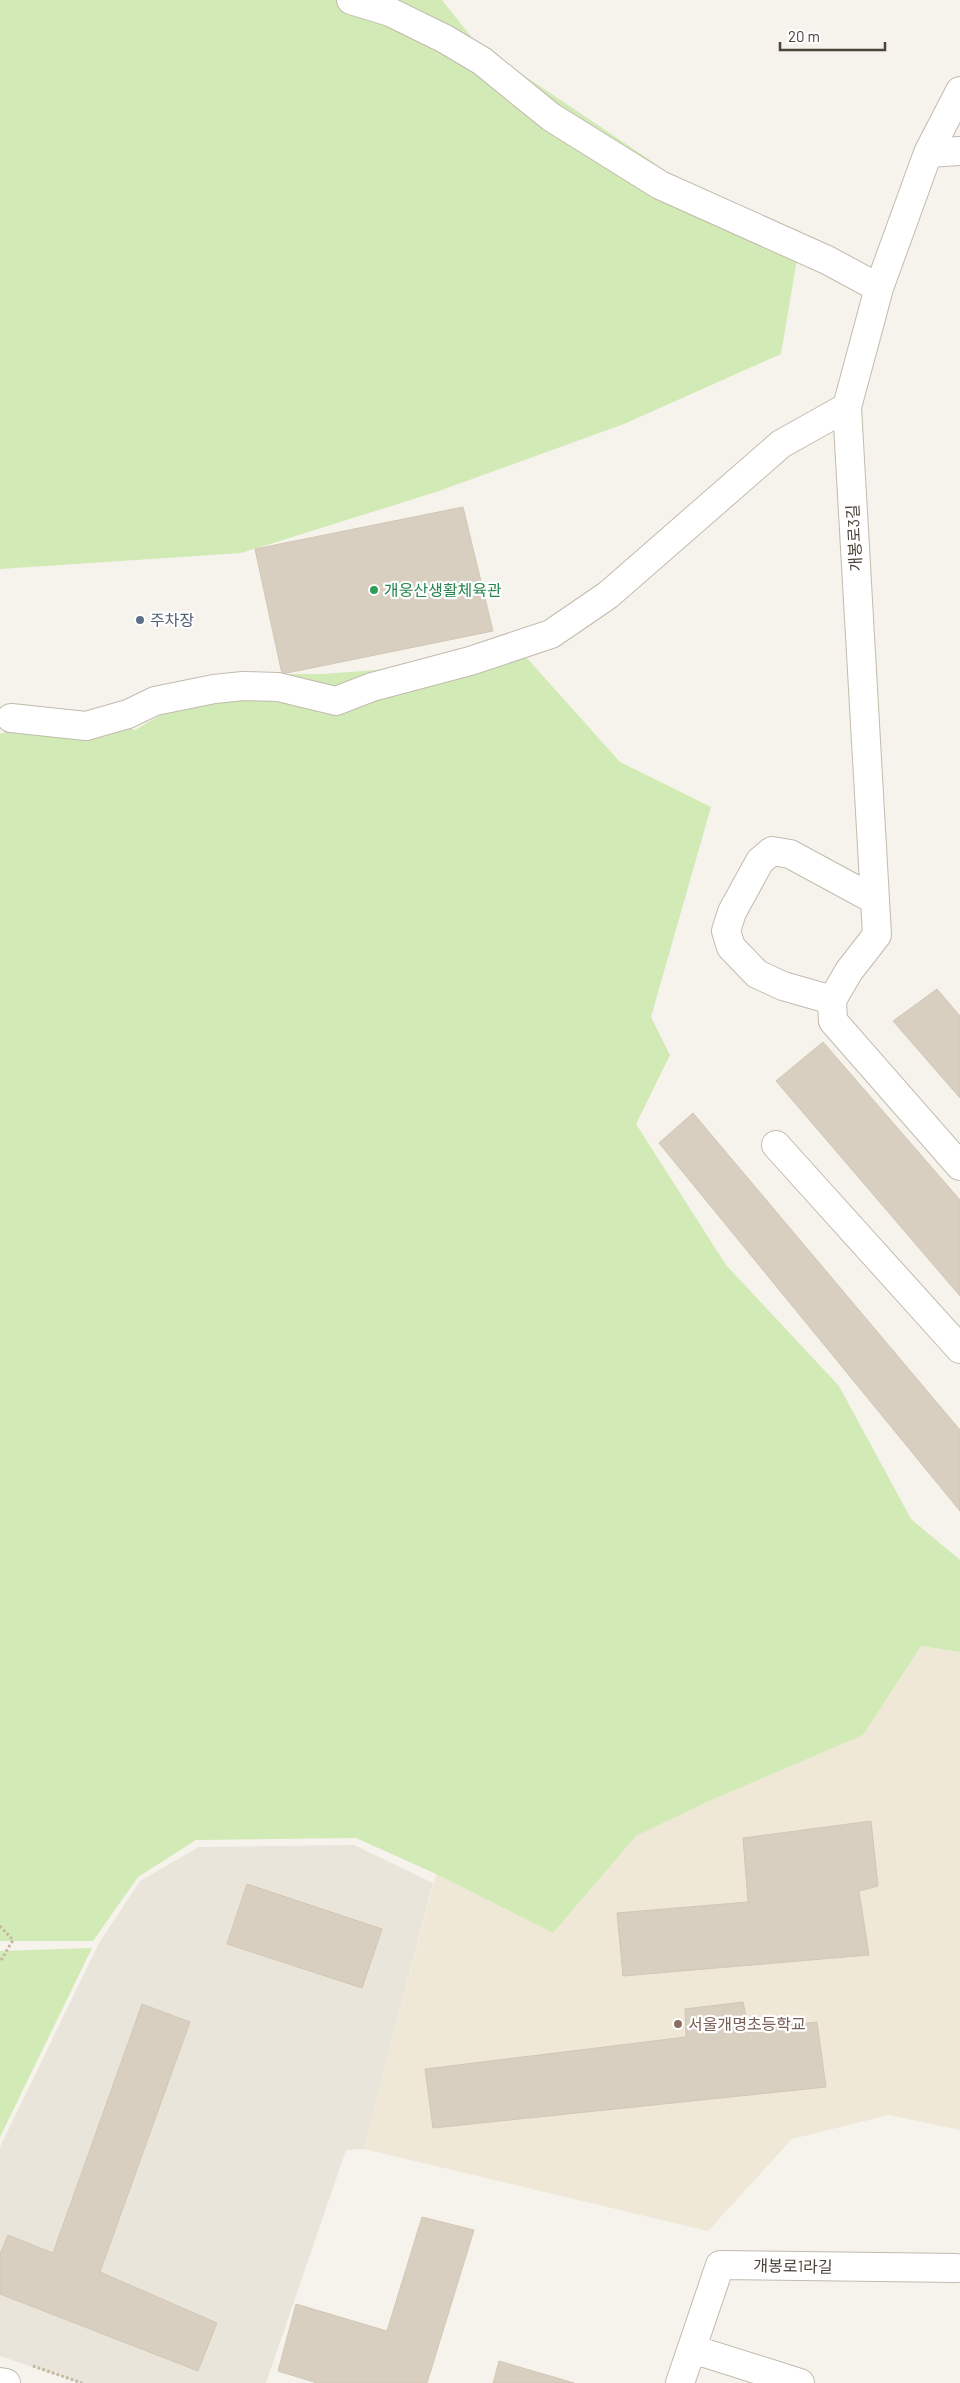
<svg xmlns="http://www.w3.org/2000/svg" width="960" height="2383" font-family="Barlow,'Noto Sans KR',sans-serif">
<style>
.residential{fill:#eae5da}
.education{fill:#efe8d6}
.green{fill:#d2eab5}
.building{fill:#d8cfc1;stroke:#d3c7b4}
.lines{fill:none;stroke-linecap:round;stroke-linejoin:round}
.minor-casing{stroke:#c2bbae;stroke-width:30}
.path{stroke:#c4b79f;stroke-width:3;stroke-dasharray:2.5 2.5;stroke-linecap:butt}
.minor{stroke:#fff;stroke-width:28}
.leisure-dot{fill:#2e9e5b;stroke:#fff;stroke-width:2}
.service-dot{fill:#5c6f8a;stroke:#fff;stroke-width:2}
.education-dot{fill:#8d6e63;stroke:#fff;stroke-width:2}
.labels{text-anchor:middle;stroke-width:4.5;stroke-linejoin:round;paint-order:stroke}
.street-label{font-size:16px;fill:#4b4439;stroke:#fff}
.leisure-label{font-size:16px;fill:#27864d;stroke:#fff;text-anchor:start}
.service-label{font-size:16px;fill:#4e5e75;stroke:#fff;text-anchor:start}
.education-label{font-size:16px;fill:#785e54;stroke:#fff;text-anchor:start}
</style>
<rect width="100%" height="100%" fill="#f6f3ec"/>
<path class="residential" d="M354,1845L433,1883L364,2149L346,2150L266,2383H80L0,2356V2147L99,1943L140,1881L199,1847Z"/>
<path class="education" d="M921,1646L960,1652V2130L889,2115L792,2139L708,2231L364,2149L436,1874L553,1933L636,1836L707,1802L863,1735Z"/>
<path class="green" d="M0,0H442L477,44L705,197L798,253L781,354L624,424L436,492L241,553L0,569Z
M508,637L620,762L711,807L651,1017L670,1055L636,1124L726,1265L839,1386L911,1519L960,1560V1652L921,1646L863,1735L707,1802L636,1836L553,1933L436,1874L356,1838L196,1840L138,1877L93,1941H0V734L68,712L135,730L231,674H322L391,669Z
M92,1948L0,2137V1951Z"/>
<path class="building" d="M463,507L493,631L282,674L255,549Z
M937,989L960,1016V1098L893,1021Z
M823,1042L960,1200V1296L776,1081Z
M693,1113L960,1430V1511L659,1143Z
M871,1821L878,1886L859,1891L869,1955L623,1976L617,1913L748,1902L743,1838Z
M247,1884L382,1929L362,1988L227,1944Z
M743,2002L749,2029L817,2022L826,2087L433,2128L425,2069L686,2037L685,2009Z
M142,2004L190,2022L100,2272L217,2323L198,2371L0,2294V2254L8,2235L53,2253Z
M422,2217L474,2230L427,2383H317L278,2371L296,2304L387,2331Z
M499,2361L574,2383H493Z"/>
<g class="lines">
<g class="minor-casing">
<path id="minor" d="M351,0L390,12L445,39L482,61L551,117L660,185L827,260L879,288
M960,91L928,153L879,288L847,407L877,935L849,971L832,1000L833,1021L960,1166
M928,153L960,151
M11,718L86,726L128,714L155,701L214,689L243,686L278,687L336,701L372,687L470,661L551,634L608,595L781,444L847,407
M832,1000L783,986L757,974L731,947L726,931L732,912L760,861L772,851L790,854L873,899
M776,1145L960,1349
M692,2349L800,2383
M0,2382L6,2383
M680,2383L720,2265L956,2268"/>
</g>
<path class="path" d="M0,1926L13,1940L0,1962
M33,2366L82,2383"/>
<use href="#minor" class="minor"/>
</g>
<circle class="leisure-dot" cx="374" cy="590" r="5"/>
<circle class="service-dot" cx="140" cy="620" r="5"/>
<circle class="education-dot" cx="678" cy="2024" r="5"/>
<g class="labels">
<g class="street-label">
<text transform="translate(854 538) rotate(-93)" y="6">개봉로3길</text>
<text transform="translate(793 2266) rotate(1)" y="6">개봉로1라길</text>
</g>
<g class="leisure-label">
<text x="384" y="596">개웅산생활체육관</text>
</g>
<g class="service-label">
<text x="150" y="626">주차장</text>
</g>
<g class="education-label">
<text x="688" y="2030">서울개명초등학교</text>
</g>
</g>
<path d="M780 42v8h105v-8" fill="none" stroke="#4b4439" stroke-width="2.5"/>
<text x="788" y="42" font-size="15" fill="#4b4439" stroke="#ffffff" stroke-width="4" paint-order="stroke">20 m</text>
</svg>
